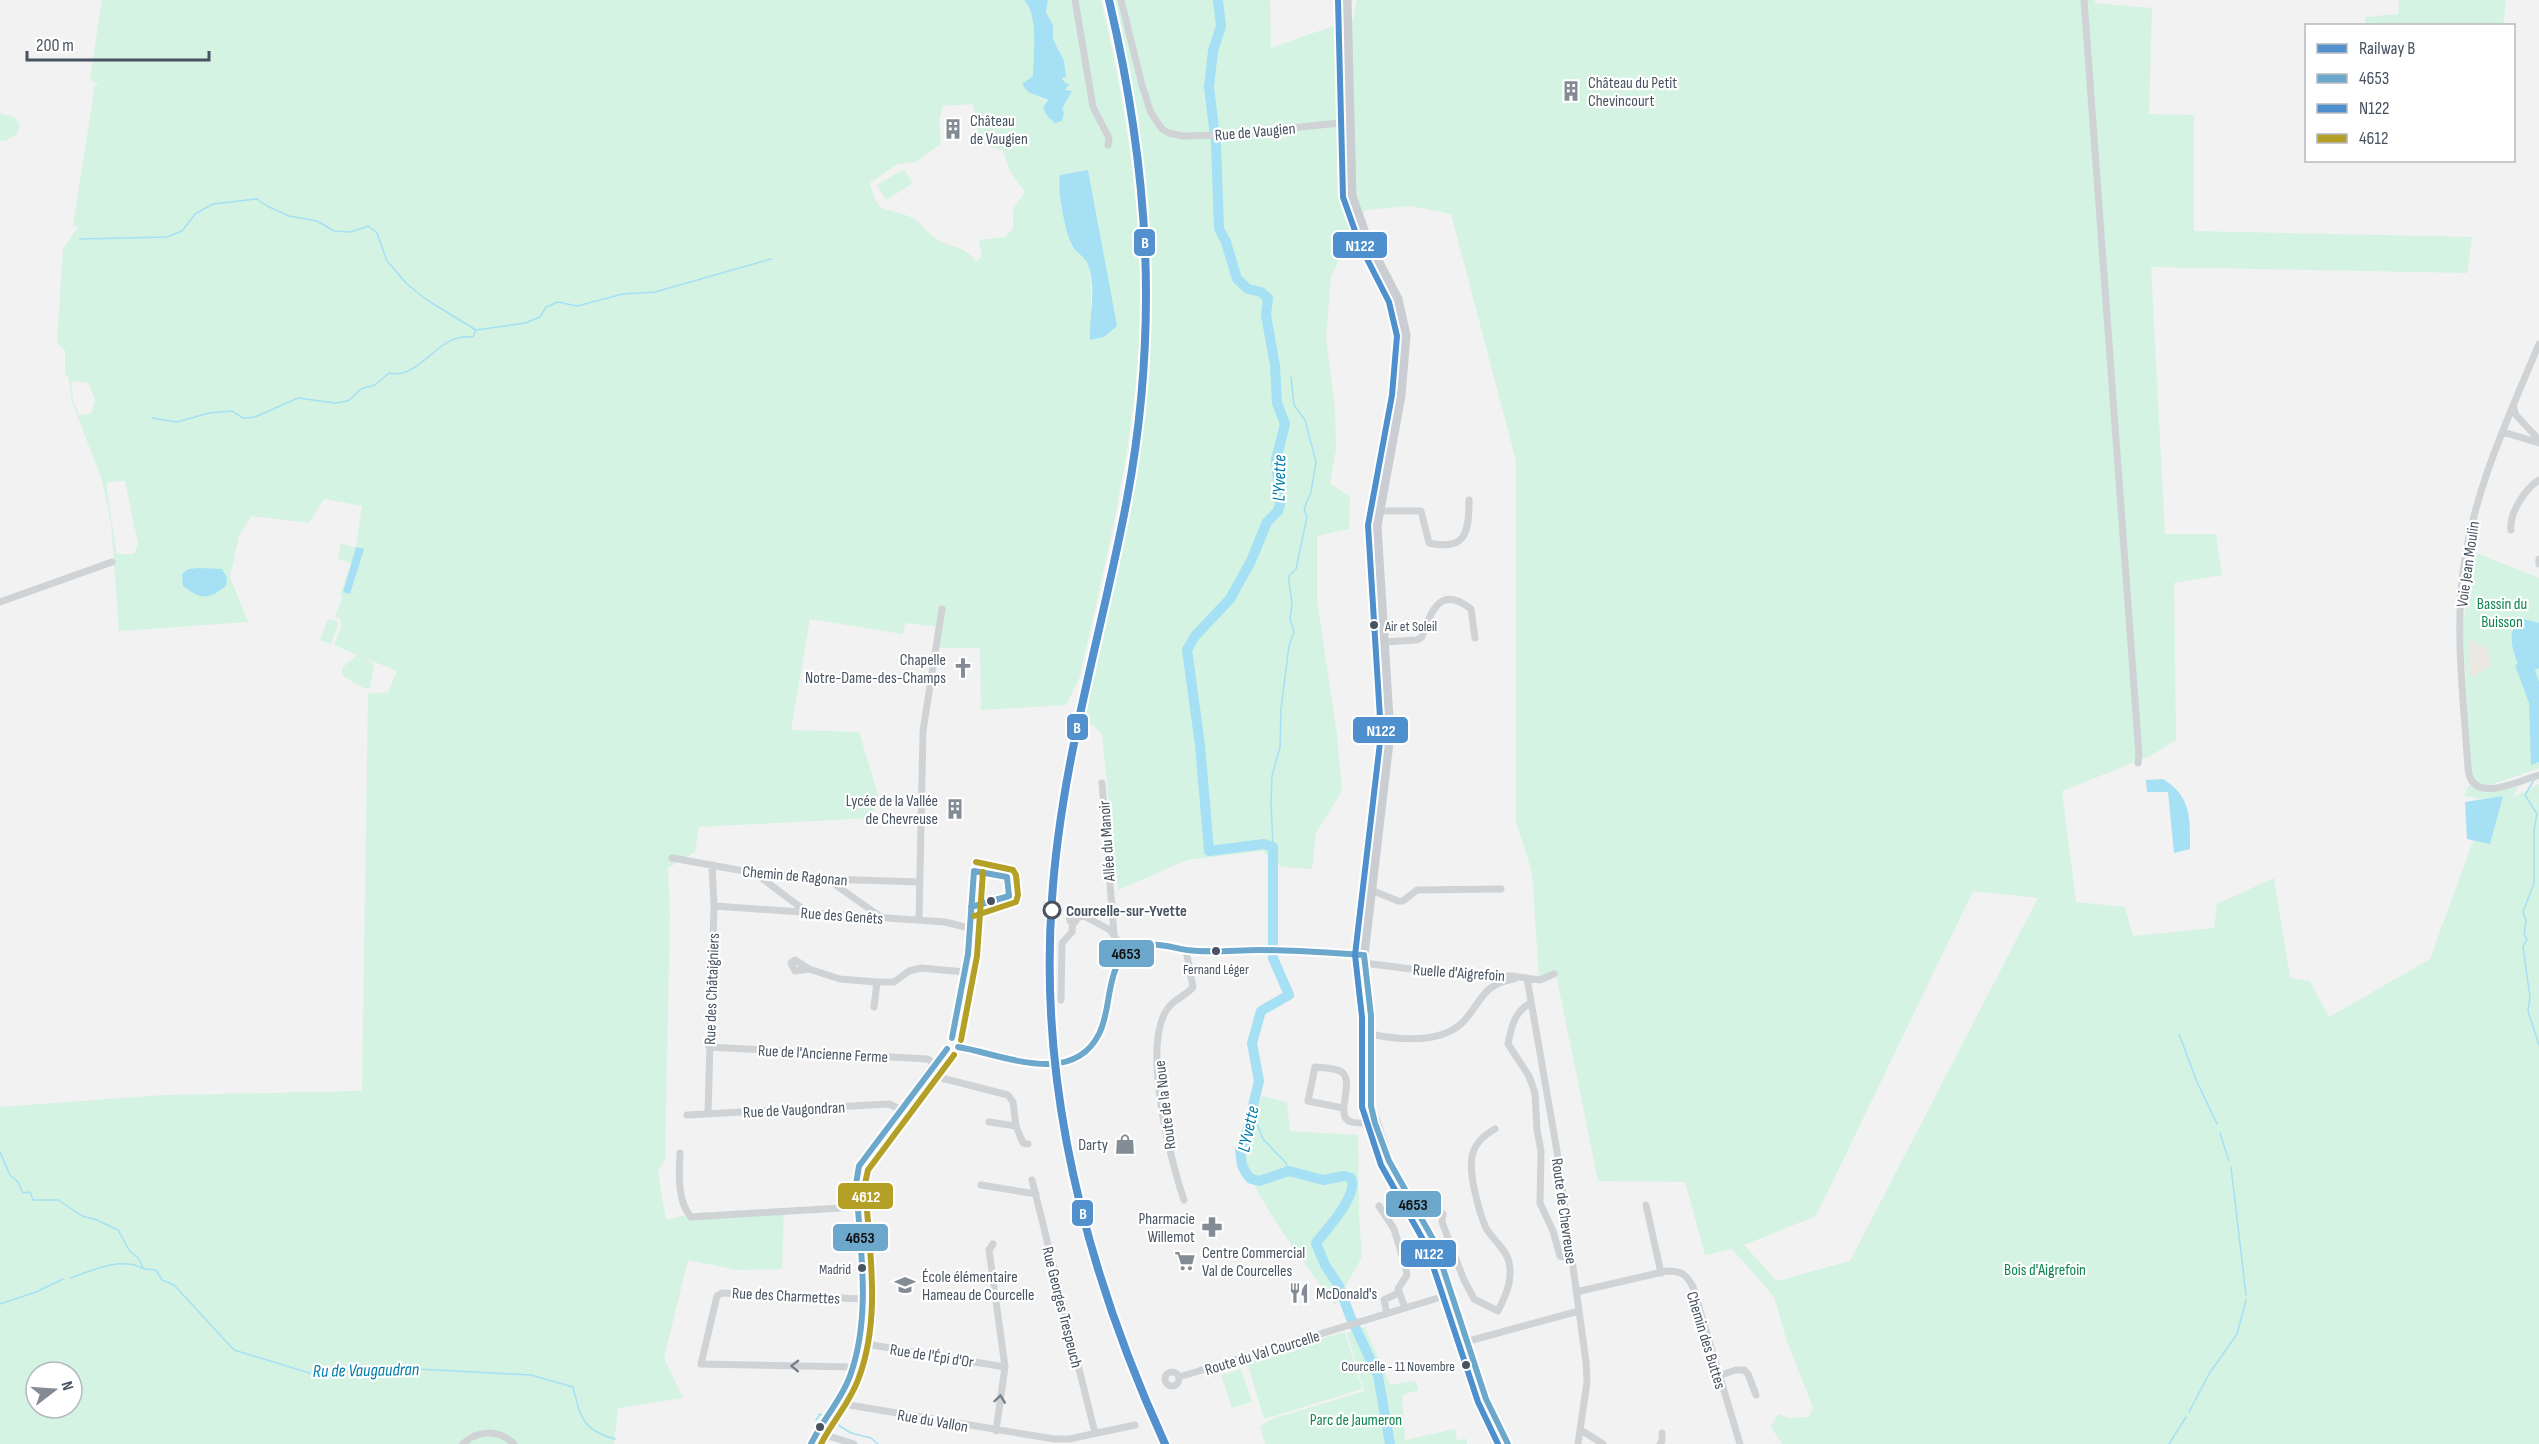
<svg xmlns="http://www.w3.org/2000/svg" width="2539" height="1444" font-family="'Sofia Sans Condensed',sans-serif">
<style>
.green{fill:#d4f3e2;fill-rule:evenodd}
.sand{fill:#eae8e1}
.water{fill:#a6e0f4}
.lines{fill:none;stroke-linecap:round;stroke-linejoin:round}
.stream{stroke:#a6e0f4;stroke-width:1.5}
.river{stroke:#a6e0f4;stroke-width:10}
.minor{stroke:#d0d3d5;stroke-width:7}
.major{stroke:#caced3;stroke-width:9}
.bus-1-casing{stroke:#fff;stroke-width:10}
.bus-2-casing{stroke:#fff;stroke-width:10}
.bus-3-casing{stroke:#fff;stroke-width:10}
.bus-1{stroke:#6ca8cb;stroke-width:6}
.bus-2{stroke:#4d90cd;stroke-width:6}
.bus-3{stroke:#b5a027;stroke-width:6}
.rail-1-casing{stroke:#fff;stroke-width:12}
.rail-1{stroke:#5291ce;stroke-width:8}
.oneway{stroke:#77808a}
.bus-dot{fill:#475361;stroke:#fff;stroke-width:2}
.stop-dot{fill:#fff;stroke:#475361;stroke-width:3}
.labels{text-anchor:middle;stroke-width:4.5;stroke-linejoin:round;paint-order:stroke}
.bus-label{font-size:14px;fill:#475361;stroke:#fff;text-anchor:end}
.poi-label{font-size:16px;fill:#475361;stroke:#fff;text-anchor:start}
.street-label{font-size:16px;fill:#475361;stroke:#fff}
.park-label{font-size:16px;fill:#0e8550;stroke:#fff}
.stop-label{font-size:16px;font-weight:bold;fill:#475361;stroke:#fff;text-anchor:start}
.water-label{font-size:18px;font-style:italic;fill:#027ea9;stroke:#fff}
.line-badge{stroke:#fff;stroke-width:2}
.badge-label{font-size:16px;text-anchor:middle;font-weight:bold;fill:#fff}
.pale-badge-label{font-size:16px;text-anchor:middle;font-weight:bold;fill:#111}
</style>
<rect width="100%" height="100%" fill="#f2f2f2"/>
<path class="green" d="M102,0H1024C1039,15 1033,56 1033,76L1022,84C1031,97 1049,100 1062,109L1072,91L1064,90L1065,83L1062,78L1066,77L1064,61L1053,39V25L1046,12L1048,0H1101C1130,121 1148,245 1137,370C1128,474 1102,577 1079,679L1066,705L981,710L980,648H939L940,627L906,623L902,634L810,619L791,730L859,732L878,794L872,818L699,827L695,852L668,868L670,913L665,1159L658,1172L666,1220L694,1213L784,1208L782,1269L738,1270L688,1260L664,1358L683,1398L618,1408L614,1444H0V1107L163,1095L362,1091L368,694L388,692L397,671L362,657L374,664L370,688H364L343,676L342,668L357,655L334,645L342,625L339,618L335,616L343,596L340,595L351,563L338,559L341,543L356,548L343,591L350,594L363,549L356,547L362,506L324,499L309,523L251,516L239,536L230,577L248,622L119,631L111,523L102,480L72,402L68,376L65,375V350L57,343L63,249L78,227L73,226L95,84L98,86L108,75L98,85L90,79ZM973,104L979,143L1003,151L1010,171L1025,192L1013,209V229L1005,237L979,240L982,257L976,261C959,242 953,250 937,239C928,234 921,222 912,218C886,205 879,219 870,183L897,164L915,162L941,144L939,121L943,106ZM1088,170L1107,274L1104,337L1091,340V280L1088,265L1082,255L1071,245L1062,208ZM78,381L89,383L95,401L91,413L79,415L73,400L71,382ZM125,481L138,544L134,554H117L107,491V482ZM36,1372H72V1408H36Z
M1114,0H1270L1271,48L1353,19L1357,0H2095V3L2152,8L2149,114L2194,115V231L2472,237L2467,273L2151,267L2165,534H2216L2222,575L2174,583L2176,740L2148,757L2062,791L2076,902L2125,907L2133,936L2214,928L2217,904L2274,878L2290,978L2310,981L2329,1017L2430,959L2488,800L2464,796L2469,785L2484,793L2519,787L2512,798L2539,784V1444H1782L1771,1427L1778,1414L1789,1418L1809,1417L1813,1408L1787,1341L1774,1297L1732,1249L1705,1255L1685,1182L1598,1181L1556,974L1539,978L1532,872L1516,822V461L1451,214L1410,206L1365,210L1331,276L1326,337L1335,409L1336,449L1330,483L1350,497L1349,529L1317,536V600L1337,735L1342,791L1316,833L1312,869L1282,867L1262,851L1187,860L1118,890L1102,735L1094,726L1081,723C1087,697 1091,670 1097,643C1118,558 1140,472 1147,384C1158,249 1144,131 1114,0ZM1973,891L2038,898L1850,1261L1777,1281L1744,1245L1816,1216Z
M2399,0H2506L2503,25H2366L2365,17L2398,14Z
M0,113L14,117L20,125L17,134L5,141H0Z
M904,169L913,183L886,200L877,185Z
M2471,551L2539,578V768L2485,787L2476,781L2470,767L2463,630Z
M328,619L337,621L338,625L331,644L320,640Z
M1262,1096L1287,1102L1290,1131L1358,1135L1359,1215L1362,1257L1335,1305C1312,1273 1242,1184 1243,1148C1244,1135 1257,1110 1262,1096Z
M1365,1327L1390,1385L1416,1381L1418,1390L1402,1395L1405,1440L1455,1429L1457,1440L1467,1439V1444H1265L1260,1427L1269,1420L1364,1391L1347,1333Z
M1345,1332L1362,1389L1264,1419L1247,1362Z
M1241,1369L1252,1402L1232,1408L1221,1375Z"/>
<path class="sand" d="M2470,639L2487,649L2491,666L2470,678Z"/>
<path class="water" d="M1024,0H1048L1046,12L1053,25V39L1064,61L1066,77L1062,78L1065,83L1069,84L1065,90L1072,91L1062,109L1064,112L1062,121L1055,123L1048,117L1043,108L1048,100L1028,92L1022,84L1033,76C1033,56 1039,15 1024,0Z
M1088,170L1117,326L1104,337L1090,340C1089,317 1097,287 1088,265C1085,256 1074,252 1071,243C1065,229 1057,190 1060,175Z
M356,547L364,549L350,594L343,592Z
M199,568L222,569L227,578L226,586C207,600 202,600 183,586L182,574L188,569Z
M2524,619L2539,623V668L2535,670L2539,682V762L2531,765L2529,703L2515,665L2518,664C2512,649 2505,627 2524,619Z
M2163,779C2192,797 2190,819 2190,849L2174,853L2168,792H2147L2146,780Z
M2503,796L2490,844L2467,839L2465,802Z"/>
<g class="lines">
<path class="stream" d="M80,239L167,237L182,231L195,214L213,204L257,199L267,206L289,216L317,221L334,231L351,232L368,226L377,233L387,261L407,284L427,300L476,330L525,323L540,317L546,307L558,302L577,306L623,294L655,292L771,259
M152,418L177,422L209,413L232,411L243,418L255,417L298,398L335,403L348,401L361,389L375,385L389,373C422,380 436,332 473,337L476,330
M2534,780L2525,795L2537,814L2534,830V883L2523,912L2526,921L2524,935L2527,939L2523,947L2530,997L2528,1011L2539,1045
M1273,847L1271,802L1272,776L1280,747L1281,709L1289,646L1294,632L1290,619L1292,604L1289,582V576L1296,569L1307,517L1304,509L1311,492L1316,462L1305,420L1294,405L1291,377
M2179,1034L2197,1082L2217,1124
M1250,1122L1258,1126L1263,1139L1286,1163L1289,1171
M2220,1133L2229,1161
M0,1152L10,1175L18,1182L23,1193L30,1192L33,1200H58L82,1216L97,1220L118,1230L129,1250L138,1258L144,1269L156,1270L162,1280L174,1285L234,1350L313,1374L400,1368L531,1375L573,1387C581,1418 582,1430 615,1439
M2231,1167L2246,1295
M71,1278C92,1270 121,1257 142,1268
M0,1304L36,1292L63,1279
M2189,1412L2209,1374L2237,1334L2246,1300
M816,1420L820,1414L822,1415
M832,1421L851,1433L871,1438L878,1444
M2169,1444L2186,1417"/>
<path class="river" d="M1218,0L1221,26L1213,51L1209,87L1216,145L1219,229L1226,242L1237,279L1248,289L1261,292L1268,298L1266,315L1275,366L1277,403L1285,424L1276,460L1280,505L1278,511L1267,522L1251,561L1230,599L1195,636L1187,650L1200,745L1209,851L1264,844L1273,847V958L1289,995L1261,1011L1252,1043L1259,1081L1245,1140L1240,1150L1242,1165L1246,1173L1251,1179L1259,1181L1289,1171L1323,1180L1344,1176L1351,1178C1359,1195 1327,1229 1316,1243L1325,1265L1339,1286L1350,1316L1378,1376L1390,1444"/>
<path class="minor" d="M1075,0L1093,107L1109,138L1108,145
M1121,0L1142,85L1151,113L1162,129L1169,133L1183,136L1223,135L1349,122
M2084,0L2139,755L2138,763
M2539,344C2508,418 2473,492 2463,572C2455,636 2464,704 2468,768C2471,806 2518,781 2539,775
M2513,406L2516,415L2539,440
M2503,432L2539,443
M1379,511H1421L1429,543C1466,551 1469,533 1469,500
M2511,530C2509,513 2525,489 2539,480
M2539,559V564
M0,602L112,562
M1384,642L1417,640L1422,637C1431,610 1441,585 1471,609L1475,638
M1102,783L1114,934
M672,858L755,873L827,879L919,882
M755,873L808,913
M827,879L881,917
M1371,890L1398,901H1403L1417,890L1501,889
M714,906L945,922L969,928L965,972L952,1038
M1069.5 919a3.5 3.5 0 1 1 7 0a3.5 3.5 0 1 1-7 0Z
M1077,918L1084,916L1110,930L1126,952
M919,920L923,731L942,609
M1364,963L1458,975L1512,976L1540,980L1554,974
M809,969L795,960L791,963L795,971L809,969L840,979L877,982
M1527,978L1558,1157L1586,1362L1587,1382L1578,1444
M1061,1000L1062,943L1072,932L1073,922
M1531,1003C1515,1010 1511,1028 1508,1044L1529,1076L1535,1093L1537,1130L1541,1151L1540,1203L1553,1231L1560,1256L1572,1259
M874,1007L877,982H894L909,971L921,968L965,972
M1370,1034C1399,1040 1441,1044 1463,1022C1482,1002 1482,984 1514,979
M709,1047L928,1059L934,1064
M958,1047C997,1051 1032,1073 1072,1060C1130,1040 1087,945 1150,945C1163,945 1174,945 1186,950H1290L1364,955
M926,1074L1008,1095L1013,1102L1016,1126L989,1122
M1343,1108L1308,1101L1315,1067C1323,1068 1338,1068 1343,1073C1354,1085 1334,1117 1351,1122C1358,1124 1368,1122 1375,1123
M708,1113L714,906L712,865
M687,1115L889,1104L900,1109
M1016,1126L1023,1143L1028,1144
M680,1153C679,1172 677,1202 691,1217L857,1207
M1032,1180L1095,1433
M981,1185L1036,1194
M1184,1200C1170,1159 1141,1044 1168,1008C1174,999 1186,996 1193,987L1186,950
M1646,1205L1661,1273
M1379,1206L1394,1229L1406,1269L1407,1275L1398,1289L1405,1308
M1443,1214L1442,1222L1464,1280L1474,1299L1498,1311C1506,1295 1513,1280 1509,1262C1506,1249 1493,1240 1486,1228C1480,1215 1477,1202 1474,1188C1469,1162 1468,1144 1495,1129
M993,1244L989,1250L1005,1367L996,1431
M1576,1292L1667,1271C1682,1271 1686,1274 1693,1287L1740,1444
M1387,1313L1384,1300L1398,1293
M1465,1342L1579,1311
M860,1343L1005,1367
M853,1367L701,1364L717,1296L722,1293L863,1299
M1165 1379a7 7 0 1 1 14 0a7 7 0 1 1-14 0Z
M1718,1376L1736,1370H1744L1748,1374L1756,1395
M1179,1377L1451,1294
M837,1403L1054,1439H1069L1135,1425
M1581,1430L1603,1444
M814,1437H832L854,1444
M463,1444C477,1430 499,1429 514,1444
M811,1444C821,1420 841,1401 850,1376C873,1315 859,1247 856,1184L859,1166L926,1074L947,1049
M1660,1444L1662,1441V1433"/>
<path class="major" d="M1347,0L1352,196L1368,241L1398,299L1406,335L1401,396L1377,526L1390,734L1364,955L1371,1016V1106L1389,1161L1434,1241L1472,1360L1486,1399L1508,1444"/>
<g class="bus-1-casing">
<path id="bus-1" d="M971,907L1009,896L1007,877L974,871
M1364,955L1371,1016V1106L1375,1123L1389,1161L1434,1241L1486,1399L1508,1444
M952,1038L968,954L974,871
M958,1047C1001,1054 1072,1088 1099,1034C1105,1022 1107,1008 1109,995C1112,979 1115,961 1129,951C1146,939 1169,947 1187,950C1210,953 1236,950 1260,950C1295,950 1329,953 1364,955
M811,1444C822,1420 841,1401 850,1376C872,1315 860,1247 856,1184L859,1166L947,1049"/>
</g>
<g class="bus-2-casing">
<path id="bus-2" d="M1338,0L1343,197L1360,245L1389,302L1397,336L1392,395L1368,525L1381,734L1355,955L1362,1017V1107L1381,1165L1426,1245L1478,1402L1498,1444"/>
</g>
<g class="bus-3-casing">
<path id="bus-3" d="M974,916L1016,902L1018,895L1016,875L1013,870L976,862
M961,1040L977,956L983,872
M821,1444C832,1422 849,1404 858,1380C882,1318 869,1249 865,1184L868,1170L954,1055"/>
</g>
<use href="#bus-1" class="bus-1"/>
<use href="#bus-2" class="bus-2"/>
<use href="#bus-3" class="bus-3"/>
<g class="rail-1-casing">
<path id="rail-1" d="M1109,0C1149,170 1159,327 1127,499C1102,633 1061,762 1052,899C1038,1088 1087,1273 1165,1444"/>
</g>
<use href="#rail-1" class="rail-1"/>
</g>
<defs><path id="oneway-chevron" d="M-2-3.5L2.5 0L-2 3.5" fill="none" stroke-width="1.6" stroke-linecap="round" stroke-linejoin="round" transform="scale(1.5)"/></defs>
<g class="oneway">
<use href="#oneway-chevron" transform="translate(795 1366) rotate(-179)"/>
<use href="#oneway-chevron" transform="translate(1000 1399) rotate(-82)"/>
</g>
<defs>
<g id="building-bare" transform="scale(1.62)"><path d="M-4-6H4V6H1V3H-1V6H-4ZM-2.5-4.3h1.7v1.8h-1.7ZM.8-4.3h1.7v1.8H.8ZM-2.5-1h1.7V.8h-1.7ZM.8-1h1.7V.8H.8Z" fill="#838b94" stroke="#fff" stroke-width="2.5" paint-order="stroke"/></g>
<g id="church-bare" transform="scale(1.62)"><path d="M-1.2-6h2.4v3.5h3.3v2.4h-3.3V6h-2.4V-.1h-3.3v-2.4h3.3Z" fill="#838b94" stroke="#fff" stroke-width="2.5" paint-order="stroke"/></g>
<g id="shop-bare" transform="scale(1.62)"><path d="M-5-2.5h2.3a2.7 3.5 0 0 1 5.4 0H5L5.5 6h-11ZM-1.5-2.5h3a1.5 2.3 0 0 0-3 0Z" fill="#838b94" stroke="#fff" stroke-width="2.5" paint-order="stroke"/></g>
<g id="pharmacy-bare" transform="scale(1.62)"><path d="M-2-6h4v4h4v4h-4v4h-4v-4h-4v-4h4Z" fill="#838b94" stroke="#fff" stroke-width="2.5" paint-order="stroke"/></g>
<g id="supermarket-bare" transform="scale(1.62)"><path d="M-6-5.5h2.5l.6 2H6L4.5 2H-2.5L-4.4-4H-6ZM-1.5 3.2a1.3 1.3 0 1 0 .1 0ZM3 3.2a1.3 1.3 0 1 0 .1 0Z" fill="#838b94" stroke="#fff" stroke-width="2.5" paint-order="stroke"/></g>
<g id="school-bare" transform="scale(1.62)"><path d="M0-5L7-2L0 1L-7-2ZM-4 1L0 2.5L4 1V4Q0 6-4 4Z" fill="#838b94" stroke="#fff" stroke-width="2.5" paint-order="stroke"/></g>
<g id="restaurant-bare" transform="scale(1.62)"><path d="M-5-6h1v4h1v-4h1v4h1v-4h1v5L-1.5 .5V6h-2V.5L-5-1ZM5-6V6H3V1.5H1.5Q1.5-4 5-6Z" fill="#838b94" stroke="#fff" stroke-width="2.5" paint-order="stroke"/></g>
</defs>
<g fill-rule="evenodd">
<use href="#building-bare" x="1571" y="91"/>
<use href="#building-bare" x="953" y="129"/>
<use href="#church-bare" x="963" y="668"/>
<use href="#building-bare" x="955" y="809"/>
<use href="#shop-bare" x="1125" y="1144"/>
<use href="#pharmacy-bare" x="1212" y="1227"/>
<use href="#supermarket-bare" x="1185" y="1261"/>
<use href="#school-bare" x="905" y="1285"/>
<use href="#restaurant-bare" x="1299" y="1293"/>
</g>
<g class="bus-dot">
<circle cx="1374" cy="625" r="5"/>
<circle cx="991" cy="901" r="5"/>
<circle cx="1216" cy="951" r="5"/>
<circle cx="862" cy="1268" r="5"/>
<circle cx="1466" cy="1365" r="5"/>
<circle cx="820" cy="1427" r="5"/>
</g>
<circle class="stop-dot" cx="1052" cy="910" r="8"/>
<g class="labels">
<g class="bus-label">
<text x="1385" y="631" text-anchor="start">Air et Soleil</text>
<text x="1216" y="974" text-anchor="middle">Fernand Léger</text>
<text x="851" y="1274">Madrid</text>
<text x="1455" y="1371">Courcelle - 11 Novembre</text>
</g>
<g class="poi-label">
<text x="1588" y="88">Château du Petit<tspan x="1588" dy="18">Chevincourt</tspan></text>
<text x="970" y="126">Château<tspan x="970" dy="18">de Vaugien</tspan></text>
<text x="946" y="665" text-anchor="end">Chapelle<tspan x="946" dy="18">Notre-Dame-des-Champs</tspan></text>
<text x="938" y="806" text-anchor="end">Lycée de la Vallée<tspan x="938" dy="18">de Chevreuse</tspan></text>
<text x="1108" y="1150" text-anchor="end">Darty</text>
<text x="1195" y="1224" text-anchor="end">Pharmacie<tspan x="1195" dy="18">Willemot</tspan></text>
<text x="1202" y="1258">Centre Commercial<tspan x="1202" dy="18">Val de Courcelles</tspan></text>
<text x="922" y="1282">École élémentaire<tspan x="922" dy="18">Hameau de Courcelle</tspan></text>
<text x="1316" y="1299">McDonald's</text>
</g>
<g class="street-label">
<text transform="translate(1255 131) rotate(-5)" y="6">Rue de Vaugien</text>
<text transform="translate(2467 564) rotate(-82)" y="6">Voie Jean Moulin</text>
<text transform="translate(1106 841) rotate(-94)" y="6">Allée du Manoir</text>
<text transform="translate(795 875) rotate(5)" y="6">Chemin de Ragonan</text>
<text transform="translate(842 915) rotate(4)" y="6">Rue des Genêts</text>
<text transform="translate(1459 972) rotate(4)" y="6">Ruelle d'Aigrefoin</text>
<text transform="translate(711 989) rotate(-88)" y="6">Rue des Châtaigniers</text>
<text transform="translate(823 1053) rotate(3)" y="6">Rue de l'Ancienne Ferme</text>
<text transform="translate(1164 1105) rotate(-97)" y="6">Route de la Noue</text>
<text transform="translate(794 1109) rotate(-3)" y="6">Rue de Vaugondran</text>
<text transform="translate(1565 1211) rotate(82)" y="6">Route de Chevreuse</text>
<text transform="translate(786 1295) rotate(3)" y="6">Rue des Charmettes</text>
<text transform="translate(1063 1307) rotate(76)" y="6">Rue Georges Trespeuch</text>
<text transform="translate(1707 1340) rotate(73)" y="6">Chemin des Buttes</text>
<text transform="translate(1262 1352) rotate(-17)" y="6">Route du Val Courcelle</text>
<text transform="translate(932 1355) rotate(9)" y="6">Rue de l'Épi d'Or</text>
<text transform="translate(933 1420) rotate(10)" y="6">Rue du Vallon</text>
</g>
<g class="park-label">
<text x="2502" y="609">Bassin du<tspan x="2502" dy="18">Buisson</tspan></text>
<text x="2045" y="1275">Bois d'Aigrefoin</text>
<text x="1356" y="1425">Parc de Jaumeron</text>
</g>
<g class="stop-label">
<text x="1066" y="916">Courcelle-sur-Yvette</text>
</g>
<g class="water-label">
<text transform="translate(1279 478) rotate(-89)" y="6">L'Yvette</text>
<text transform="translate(1248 1129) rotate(-78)" y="6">L'Yvette</text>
<text transform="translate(366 1370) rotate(-1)" y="6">Ru de Vaugaudran</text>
</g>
</g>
<g class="line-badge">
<rect x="1133" y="228" width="23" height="29" rx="6" fill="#5291ce"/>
<rect x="1332" y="231" width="56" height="28" rx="6" fill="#4d90cd"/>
<rect x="1066" y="713" width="23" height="28" rx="6" fill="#5291ce"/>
<rect x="1352" y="716" width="57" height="28" rx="6" fill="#4d90cd"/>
<rect x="1098" y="939" width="57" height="29" rx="6" fill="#6ca8cb"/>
<rect x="837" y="1182" width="57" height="28" rx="6" fill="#b5a027"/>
<rect x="1385" y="1190" width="57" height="28" rx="6" fill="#6ca8cb"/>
<rect x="1071" y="1199" width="23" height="28" rx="6" fill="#5291ce"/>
<rect x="832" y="1223" width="57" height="29" rx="6" fill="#6ca8cb"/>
<rect x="1400" y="1239" width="57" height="29" rx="6" fill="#4d90cd"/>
</g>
<g class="badge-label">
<text x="1145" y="248">B</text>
<text x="1360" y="251">N122</text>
<text x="1077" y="733">B</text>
<text x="1381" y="736">N122</text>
<text x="866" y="1202">4612</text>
<text x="1083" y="1219">B</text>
<text x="1429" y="1259">N122</text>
</g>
<g class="pale-badge-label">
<text x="1126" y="959">4653</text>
<text x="1413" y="1210">4653</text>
<text x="860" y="1243">4653</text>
</g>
<rect x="2305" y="24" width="210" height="138" fill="#ffffff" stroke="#b5bac0" stroke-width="1.5"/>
<rect x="2317" y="44" width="30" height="9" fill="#5291ce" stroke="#b5bac0" stroke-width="1.5"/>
<text x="2359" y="54" font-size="18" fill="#475361">Railway B</text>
<rect x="2317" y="74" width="30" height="9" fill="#6ca8cb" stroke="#b5bac0" stroke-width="1.5"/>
<text x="2359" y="84" font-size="18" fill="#475361">4653</text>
<rect x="2317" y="104" width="30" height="9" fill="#4d90cd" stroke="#b5bac0" stroke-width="1.5"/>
<text x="2359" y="114" font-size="18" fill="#475361">N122</text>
<rect x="2317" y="134" width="30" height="9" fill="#b5a027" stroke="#b5bac0" stroke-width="1.5"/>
<text x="2359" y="144" font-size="18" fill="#475361">4612</text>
<g transform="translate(54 1390) rotate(73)"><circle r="28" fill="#ffffff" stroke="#b5bac0" stroke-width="1.5"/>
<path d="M0-4.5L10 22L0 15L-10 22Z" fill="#838b94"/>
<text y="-9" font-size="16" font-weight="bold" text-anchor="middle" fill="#475361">N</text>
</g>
<path d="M27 51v9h182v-9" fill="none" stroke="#475361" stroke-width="3"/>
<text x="36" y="51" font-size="18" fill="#475361" stroke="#ffffff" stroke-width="4.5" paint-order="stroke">200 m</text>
</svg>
